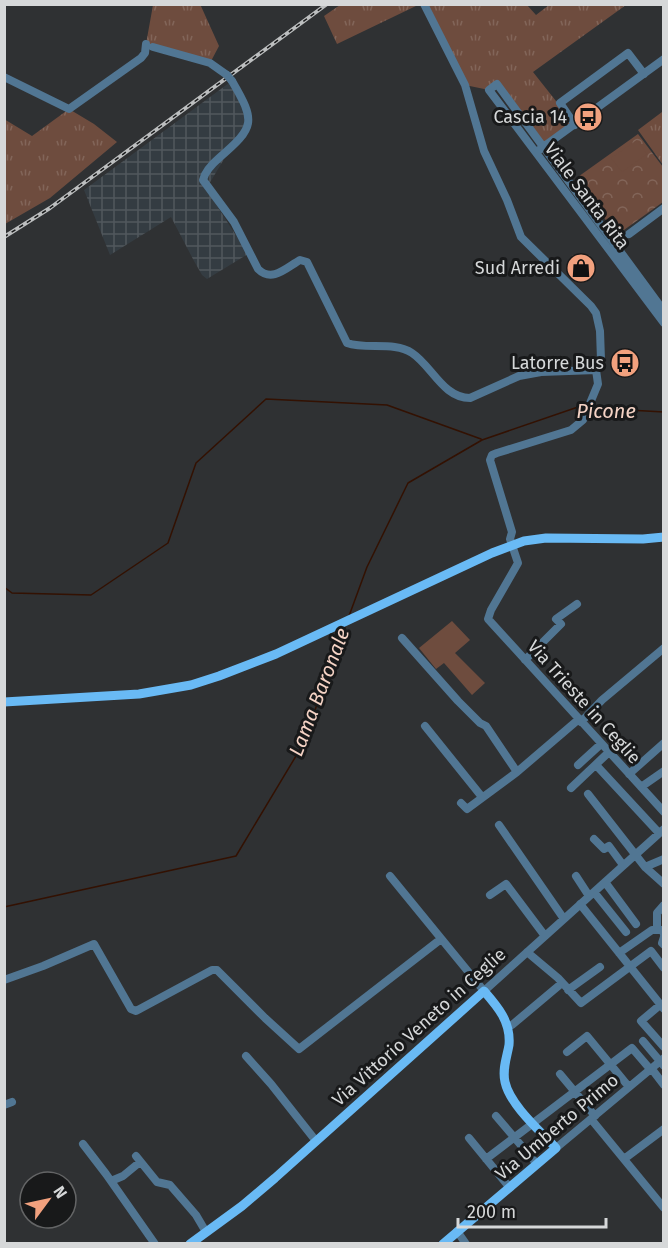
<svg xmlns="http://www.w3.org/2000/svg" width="668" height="1248" font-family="'Fira Sans',sans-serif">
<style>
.industrial{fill:url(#industrial-grid)}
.grass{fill:url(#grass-tufts)}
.park{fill:url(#park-crowns)}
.pitch{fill:#6e4c3e}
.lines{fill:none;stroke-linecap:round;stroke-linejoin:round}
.stream{stroke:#331102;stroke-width:1.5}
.minor{stroke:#517693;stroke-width:8}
.major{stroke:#69baf5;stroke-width:9}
.rail-casing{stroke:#bcbebf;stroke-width:4}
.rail{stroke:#18191a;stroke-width:1.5;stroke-dasharray:4.5;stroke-linecap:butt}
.minor-bridge{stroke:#517693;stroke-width:8}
.labels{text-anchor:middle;stroke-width:6;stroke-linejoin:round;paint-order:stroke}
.poi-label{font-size:18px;fill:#d6d8d9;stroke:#18191a;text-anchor:end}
.street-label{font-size:18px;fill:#d6d8d9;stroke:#18191a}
.water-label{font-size:20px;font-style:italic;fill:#f5d3c5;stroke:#18191a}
</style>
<defs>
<pattern id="industrial-grid" width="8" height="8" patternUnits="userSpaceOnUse" patternTransform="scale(1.5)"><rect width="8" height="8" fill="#343c42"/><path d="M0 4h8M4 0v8" fill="none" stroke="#51575d"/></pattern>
<pattern id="grass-tufts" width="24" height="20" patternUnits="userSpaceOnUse" patternTransform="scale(1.5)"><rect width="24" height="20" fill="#6e4c3e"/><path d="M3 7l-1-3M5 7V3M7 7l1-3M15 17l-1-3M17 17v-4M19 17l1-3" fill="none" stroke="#826559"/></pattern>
<pattern id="park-crowns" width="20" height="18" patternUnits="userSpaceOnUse" patternTransform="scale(1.5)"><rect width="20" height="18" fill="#6e4c3e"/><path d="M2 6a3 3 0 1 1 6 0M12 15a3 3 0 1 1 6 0" fill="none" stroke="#826559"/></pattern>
</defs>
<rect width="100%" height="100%" fill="#2f3133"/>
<path class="industrial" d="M229,83L241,90L247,121L206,189L248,254L207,279L202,275L194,261L171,217L110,255L84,190Z"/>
<path class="grass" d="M200,4L219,46L210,63L146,44L153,5Z
M340,5V4L418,5L337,44L324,16Z
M424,5H527L536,15L549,5H626L533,72L575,125L542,147L497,84L489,90L465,85Z
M69,109L94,124L117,142L50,198L5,224L4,119L32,136Z
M662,112L664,114L663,165L638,130Z"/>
<path class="park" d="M638,134L663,167V202L617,235L575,179Z"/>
<path class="pitch" d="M637,140L647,154L622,172L611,158Z
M452,621L470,640L455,653L485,683L472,695L444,663L436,669L419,648Z"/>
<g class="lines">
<path class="stream" d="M593,408L664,412
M4,587L12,593L91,595L168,543L196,463L266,399L387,405L481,439
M349,616L367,567L408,483L482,440L578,407H585
M4,907L236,856L302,746L345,627"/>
<path class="minor" d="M424,4L465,85L484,151L507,200L521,237L591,306L596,313L600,331L601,360L596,370L598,384L583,420L571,430L497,453L492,455L490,460L512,532L510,539L518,563L491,610L488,619L664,812
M153,47L210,63L227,75
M4,77L69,109L141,58L145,53L146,44
M232,81C256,122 255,127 219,158C212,164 205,171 203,180L234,222L258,269C272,283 286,268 300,260L307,262L347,343C366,350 394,341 412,353C432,366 443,398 470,398L519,376L541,372L596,370
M575,125L560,103L628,53L644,74
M539,150L664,59
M629,234L664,208
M664,311L497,84L489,90L664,323
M402,638L458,701L480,723L486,726L517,772
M525,660L561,624L556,619L577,604
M581,722L602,700L664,648
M425,726L482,797
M578,765L601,744
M596,765L659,833
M629,774L664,743
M641,787L664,771
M571,788L609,752
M588,794L645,867L664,884
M461,803L467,809L517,772L579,719
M499,825L564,919
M594,839L604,849L609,846L623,865
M645,867L664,859
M390,876L484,991L664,829
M576,876L589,896
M605,882L636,924
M594,892L626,932
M490,895L506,884L545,936
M580,904L664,1009
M657,930V913L664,905
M664,937L662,943L664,945
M527,952L558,978L581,1003L651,951L664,968
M619,953L652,930H663L664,935
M4,980L43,966L94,944L131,1009L136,1011L212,970H217L265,1018L299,1049L441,939
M568,990L600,967
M660,1005L641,1021L664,1047
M507,1026L512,1025L562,983
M643,1041L664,1066
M567,1052L587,1036L629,1087
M246,1056L271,1084L316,1141
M651,1068L664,1085
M560,1074L595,1116
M4,1105L12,1102
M496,1116L537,1164
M591,1119L664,1208
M469,1138L510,1188
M83,1144L106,1174L155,1244
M556,1148L664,1058
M136,1156L157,1182L170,1185L196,1215L206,1232
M486,1159L632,1048L650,1069
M624,1159L664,1129
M111,1181L123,1176L140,1162
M457,1231L466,1244"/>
<path class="major" d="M4,702L139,694L191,685L219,676L276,654L492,553L524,541L546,538L643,539L664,537
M190,1244L242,1206L275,1178L484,991C498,1007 511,1022 509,1045C507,1057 502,1069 505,1082C510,1105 540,1131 556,1148L443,1244"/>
<g class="rail-casing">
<path id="rail" d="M4,237L50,208L327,4"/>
</g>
<use href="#rail" class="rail"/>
<path class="minor-bridge" d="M227,75L232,81"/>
</g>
<defs>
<g id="bus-disc" transform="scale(1.5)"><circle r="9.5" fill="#f2a17e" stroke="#18191a"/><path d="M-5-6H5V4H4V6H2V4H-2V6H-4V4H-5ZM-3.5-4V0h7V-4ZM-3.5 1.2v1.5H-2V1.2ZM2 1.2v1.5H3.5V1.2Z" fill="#111"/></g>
<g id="shop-disc" transform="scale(1.5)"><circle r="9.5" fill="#f2a17e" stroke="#18191a"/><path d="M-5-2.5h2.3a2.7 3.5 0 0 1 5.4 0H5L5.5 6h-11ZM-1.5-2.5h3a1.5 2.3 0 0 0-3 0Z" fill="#111"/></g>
</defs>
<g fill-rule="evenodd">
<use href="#bus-disc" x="588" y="117"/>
<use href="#shop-disc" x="581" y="268"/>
<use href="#bus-disc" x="625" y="363"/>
</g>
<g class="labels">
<g class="poi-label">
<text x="567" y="123">Cascia 14</text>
<text x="560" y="274">Sud Arredi</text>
<text x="604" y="369">Latorre Bus</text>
</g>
<g class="street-label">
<text transform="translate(587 196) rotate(53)" y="6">Viale Santa Rita</text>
<text transform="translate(584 702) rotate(48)" y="6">Via Trieste in Ceglie</text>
<text transform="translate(419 1027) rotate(-42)" y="6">Via Vittorio Veneto in Ceglie</text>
<text transform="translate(557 1127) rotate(-40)" y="6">Via Umberto Primo</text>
</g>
<g class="water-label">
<text x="606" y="418">Picone</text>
<text transform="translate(319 692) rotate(-69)" y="7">Lama Baronale</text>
</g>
</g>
<rect width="668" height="1248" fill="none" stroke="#d6d8d9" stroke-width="12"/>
<g transform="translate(48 1200) rotate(57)"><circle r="28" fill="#18191a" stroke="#646566" stroke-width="1.5"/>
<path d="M0-4.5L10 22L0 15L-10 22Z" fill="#f2a17e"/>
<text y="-9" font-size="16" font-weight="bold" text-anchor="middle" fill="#d6d8d9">N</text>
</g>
<path d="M458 1218v9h148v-9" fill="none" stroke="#d6d8d9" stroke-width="3"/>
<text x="467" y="1218" font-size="18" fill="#d6d8d9" stroke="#18191a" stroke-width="4.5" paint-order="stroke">200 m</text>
</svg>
